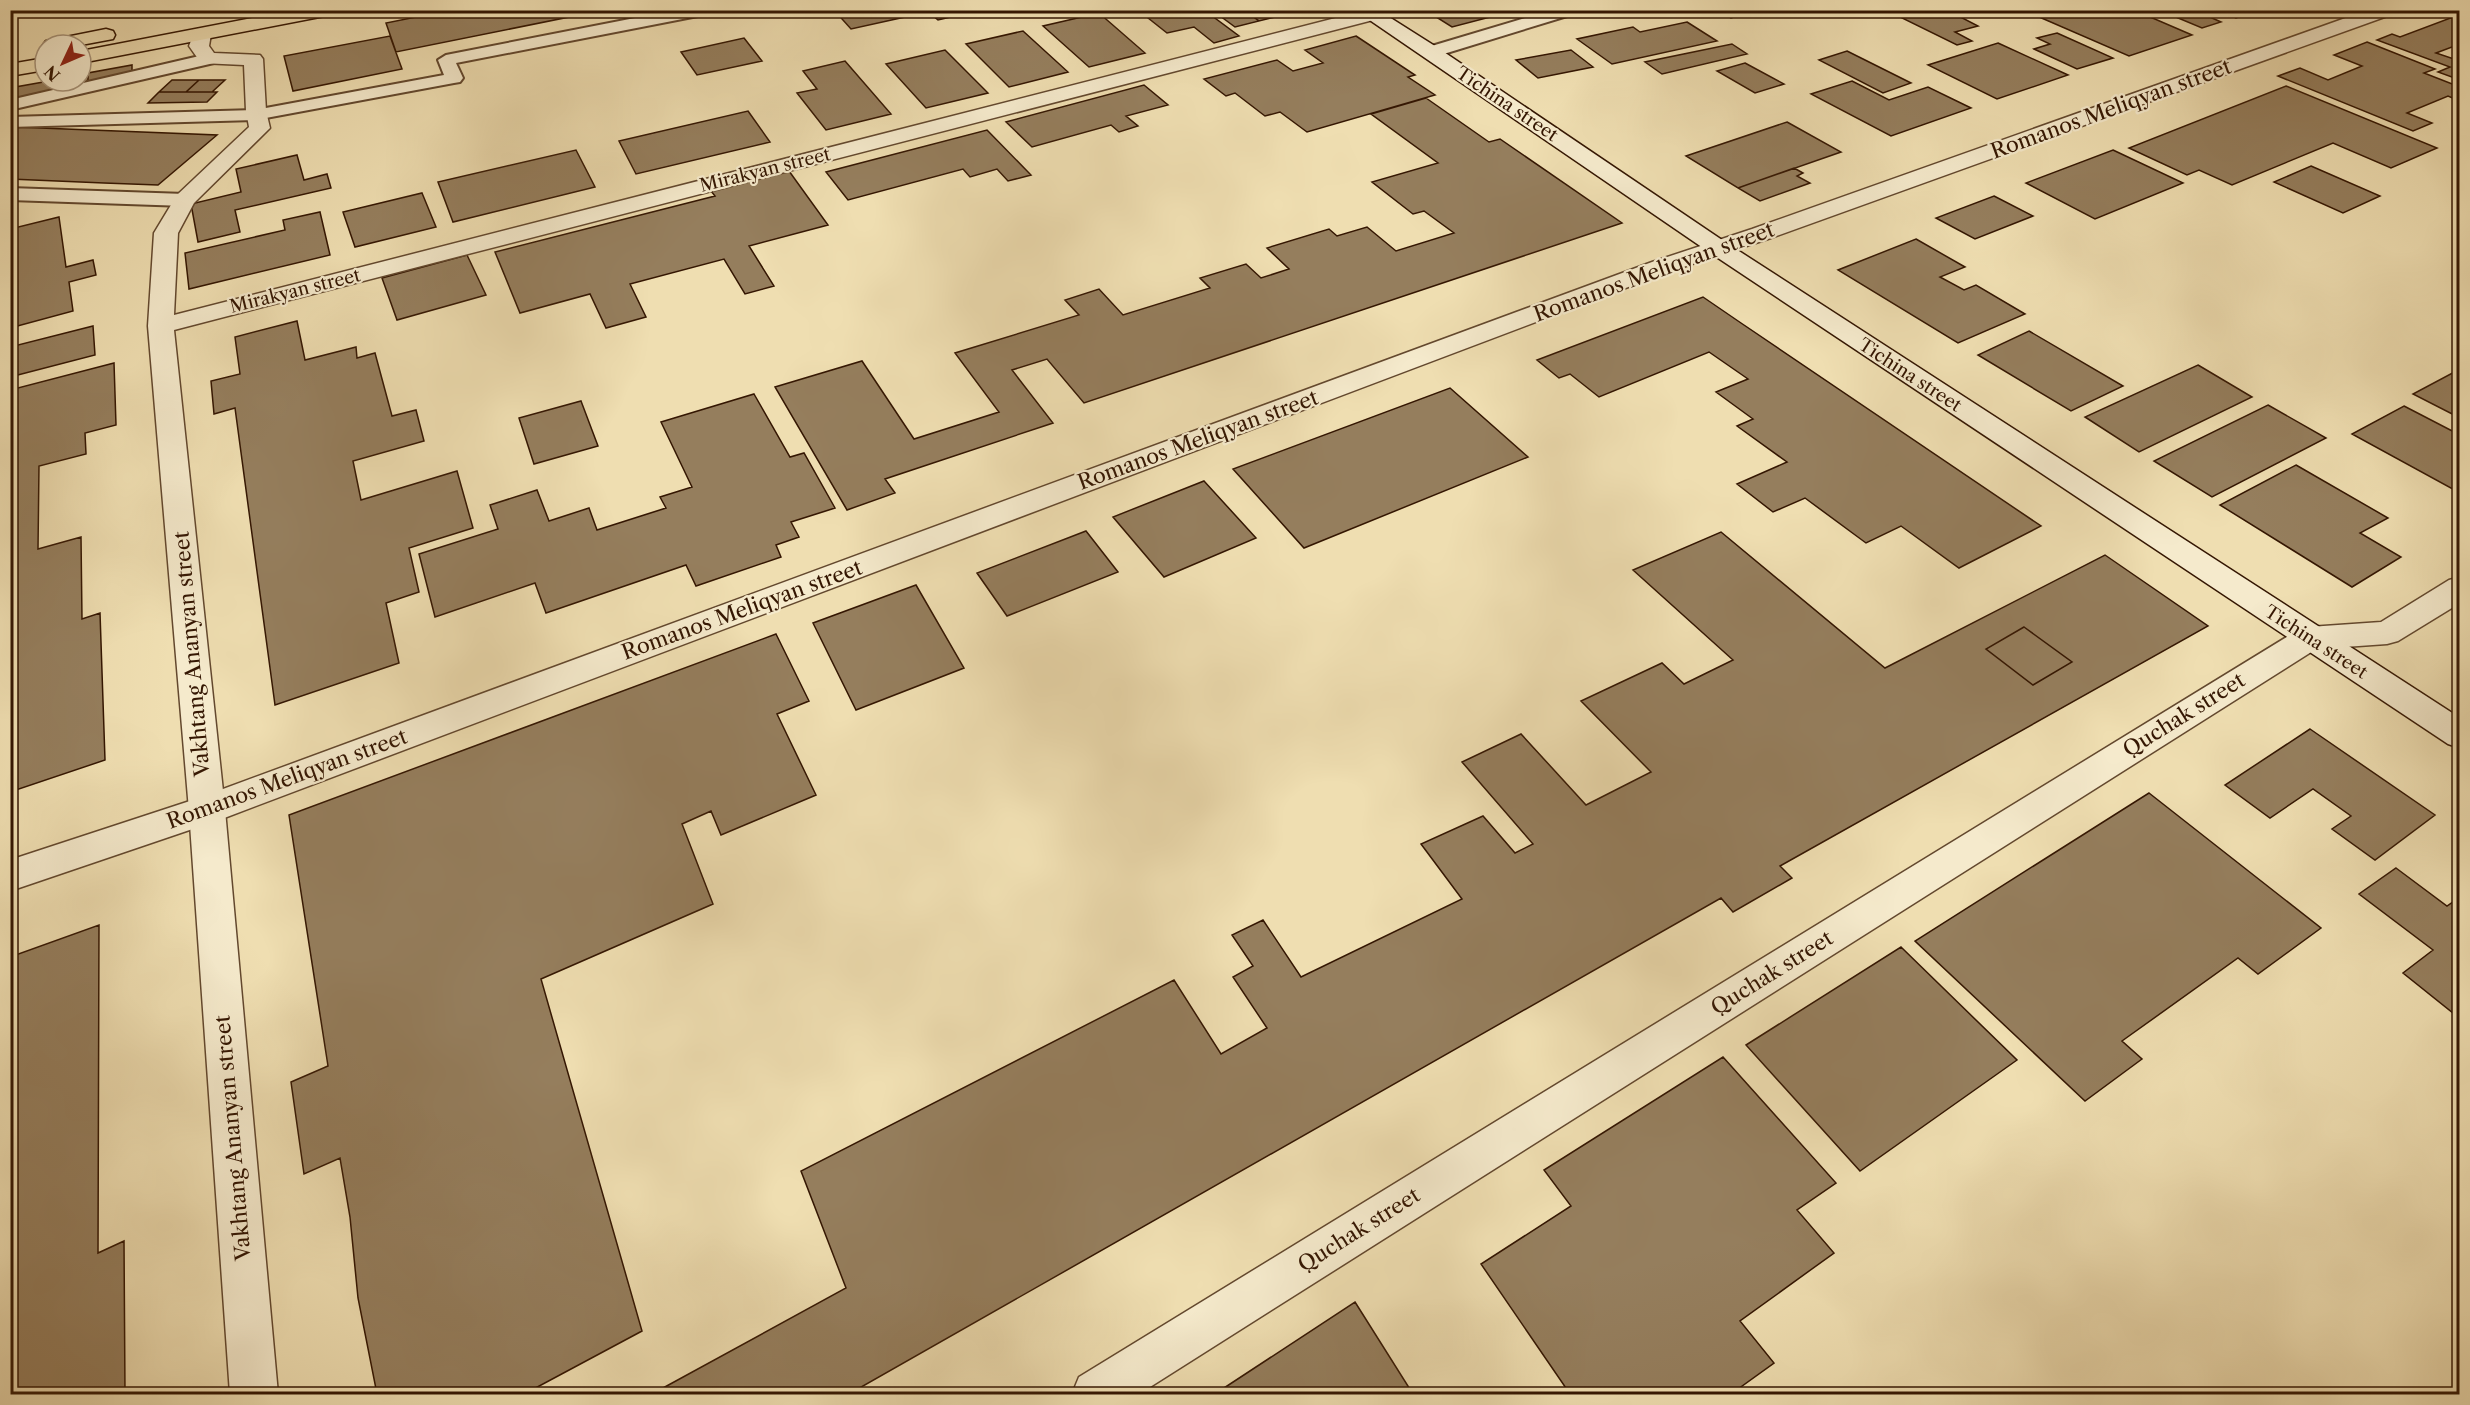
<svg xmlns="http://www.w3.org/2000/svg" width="2470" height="1405" font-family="'Libre Caslon Text',serif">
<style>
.building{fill:#957e5d;stroke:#341602;stroke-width:1.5}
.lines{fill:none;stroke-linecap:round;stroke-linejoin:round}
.service-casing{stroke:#63482e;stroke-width:4}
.minor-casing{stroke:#63482e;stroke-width:3}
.tertiary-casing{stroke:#63482e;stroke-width:3}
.secondary-casing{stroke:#341602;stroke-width:3}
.primary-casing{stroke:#341602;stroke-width:3}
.path{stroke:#341602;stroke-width:2;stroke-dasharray:3 1.5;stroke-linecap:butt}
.service{fill:#f5eacc;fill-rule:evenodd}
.minor{fill:#f5eacc;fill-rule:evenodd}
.tertiary{fill:#f5eacc;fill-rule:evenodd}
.secondary{fill:#f5eacc;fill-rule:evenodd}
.primary{fill:#efdeb1;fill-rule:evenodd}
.labels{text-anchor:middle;stroke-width:4.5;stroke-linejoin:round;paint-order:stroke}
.far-street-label{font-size:18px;fill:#341602;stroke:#f5eacc}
.street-label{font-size:21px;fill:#341602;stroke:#f5eacc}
</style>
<rect width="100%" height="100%" fill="#efdeb1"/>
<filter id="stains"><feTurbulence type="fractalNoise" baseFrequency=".00333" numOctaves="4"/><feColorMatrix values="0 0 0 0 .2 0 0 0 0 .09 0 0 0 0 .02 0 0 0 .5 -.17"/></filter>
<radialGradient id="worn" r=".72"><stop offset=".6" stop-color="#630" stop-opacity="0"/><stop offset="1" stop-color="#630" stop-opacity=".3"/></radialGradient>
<path class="building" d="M451,10H604L396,52L386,23Z
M834,10H898L905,17L851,29Z
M926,10H977V11L938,20Z
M1138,10H1204L1239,36L1214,43L1194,27L1167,33Z
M1212,10H1244L1259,21L1235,27Z
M1244,10H1299L1300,11L1259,21Z
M1425,10H1517L1452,27Z
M1715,10H1757L1731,18Z
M1924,10H1947L1978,26L1955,32L1972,41L1957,45L1900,17Z
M2023,10H2134L2192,35L2129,56Z
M2159,10H2194L2221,22L2202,28Z
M2217,10H2248L2253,12L2236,18Z
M2254,10H2290L2270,17Z
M1099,13L1145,53L1089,67L1043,26Z
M2453,17L2460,19V44L2436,53L2460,61V80L2438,72L2450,67L2377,40L2392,34L2400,37Z
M1687,22L1717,41L1612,64L1577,39L1633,27L1640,32Z
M1023,31L1068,72L1009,87L966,44Z
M2057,33L2113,58L2077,69L2034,49L2050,44L2037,38Z
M390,36L402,69L293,91L284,56Z
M1356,36L1415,75L1408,77L1435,95L1307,132L1280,112L1265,116L1235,93L1226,96L1204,79L1277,60L1293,71L1323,63L1305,50Z
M744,38L762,61L697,75L681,52Z
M2367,42L2435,69L2424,73L2460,87V101L2448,96L2407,113L2432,123L2413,131L2278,76L2300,68L2328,80L2362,66L2334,55Z
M1998,43L2068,75L1997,99L1928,65Z
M1732,44L1747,54L1662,74L1645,62Z
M945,50L988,93L926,108L886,64Z
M1571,50L1593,67L1538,78L1516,60Z
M1847,51L1911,83L1883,93L1819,60Z
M845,61L891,114L826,130L797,93L817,89L803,71Z
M1745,63L1784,84L1755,93L1717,71Z
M132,65V71L88,82V73Z
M88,73V82L10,101V88L49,81H81V75Z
M172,80H199L186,92H159Z
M199,80H225L212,92H186Z
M1852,81L1889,100L1928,87L1971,108L1891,136L1811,94Z
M1144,85L1168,105L1126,116L1138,126L1119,132L1111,125L1032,147L1006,122Z
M2286,86L2437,148L2391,168L2333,143L2232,185L2199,170L2187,175L2129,148Z
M159,92H217L207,102L148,103Z
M1426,98L1489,142L1500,139L1622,223L1084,403L1047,359L1012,370L1053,423L885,479L895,493L847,510L775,387L862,361L914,439L999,412L955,353L1079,315L1065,300L1099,289L1123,315L1210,288L1200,278L1246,264L1261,278L1289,269L1267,248L1329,229L1337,236L1367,227L1396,251L1454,233L1424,211L1413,214L1372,182L1438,163L1371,114Z
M748,111L770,142L636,174L619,141Z
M1787,122L1841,152L1738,188L1686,156Z
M15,127L217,135L158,185L104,183L10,179V130Z
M987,130L1031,175L1008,181L997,169L970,177L963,169L848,200L826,172Z
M576,150L595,187L453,222L438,182Z
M2113,150L2183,183L2095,219L2026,183Z
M297,155L304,180L327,174L331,188L235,210L240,232L198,242L191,204L241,192L236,169Z
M2311,166L2380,196L2343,213L2274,182Z
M1794,168L1803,173L1797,176L1810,183L1760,201L1738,188Z
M789,171L828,225L749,246L774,286L745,294L724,259L630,284L646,317L606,328L590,294L520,313L495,252L715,196L711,191Z
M422,193L436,227L355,247L343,212Z
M1994,196L2033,216L1975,239L1936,218Z
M320,212L330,255L189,289L185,253L285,230L283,220Z
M59,217L66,267L93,260L96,275L69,282L73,311L10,328V229Z
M1916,239L1965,267L1940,277L1964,290L1976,285L2025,314L1958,343L1838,270Z
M467,255L486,295L397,320L382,278Z
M1703,297L1741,323L2041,526L1959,568L1901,526L1866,543L1805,498L1773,512L1737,484L1787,462L1737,426L1753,419L1716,392L1748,379L1709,352L1599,397L1570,374L1559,378L1537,360Z
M297,321L305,360L356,347L357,358L375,353L392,416L416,410L424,441L353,461L361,500L457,471L473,528L409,548L419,592L386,603L399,663L275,705L235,408L214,414L211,381L240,374L235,337Z
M93,326L95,355L10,377V347Z
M2029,331L2123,386L2071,411L1978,355Z
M114,363L116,425L85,433L86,454L39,466L38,549L81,537L82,619L100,613L105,760L10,792V390Z
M2198,365L2252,397L2139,452L2085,417Z
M2460,369V418L2413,394Z
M1450,388L1528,457L1304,548L1233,469Z
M754,394L790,457L804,453L835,508L791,522L799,537L776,545L781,557L696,586L686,565L546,613L535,583L435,617L419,554L498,529L490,505L537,490L549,521L589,508L597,530L666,508L660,497L692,487L661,422Z
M581,401L598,446L534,464L519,418Z
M2268,405L2326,438L2212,497L2154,461Z
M2404,406L2460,435V493L2352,434Z
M2296,465L2388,518L2360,533L2401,557L2352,587L2220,505Z
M1204,481L1256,538L1164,577L1113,517Z
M1086,531L1118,572L1007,616L977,573Z
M1721,532L1885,668L2105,555L2208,626L1780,866L1792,878L1733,912L1721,898L849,1394H652L846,1288L801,1171L1174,980L1221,1054L1267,1028L1233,977L1253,966L1232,935L1263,920L1301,977L1462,899L1421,844L1483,816L1515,853L1533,844L1462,762L1521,734L1586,805L1651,772L1581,701L1662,663L1684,684L1733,660L1633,570Z
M916,585L964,668L856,710L813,623Z
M2024,627L2072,662L2033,685L1986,649Z
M776,634L809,701L777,714L816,795L721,835L711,811L682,824L713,904L541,979L642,1331L528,1392V1394H377L358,1298L350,1217L340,1158L304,1174L291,1082L328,1066L289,815Z
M2310,729L2435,815L2375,860L2332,829L2351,816L2313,789L2270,818L2225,785Z
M2149,793L2321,928L2258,974L2238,958L2122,1041L2142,1059L2085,1101L1915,941Z
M2396,868L2447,906L2460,897V1008L2453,1013L2403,973L2433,950L2359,894Z
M99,925L98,1253L124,1241L125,1394H10V957Z
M1901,947L2017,1060L1860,1171L1746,1045Z
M1723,1057L1836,1183L1797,1210L1834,1253L1740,1321L1774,1363L1731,1394H1570L1481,1264L1571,1206L1544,1170Z
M1355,1302L1413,1394H1213L1224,1388Z"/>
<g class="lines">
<g class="service-casing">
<path id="service" d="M676,10H711L703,15L456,63L463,78L460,82L454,83L255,120L10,127V117L255,110L444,75L438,60L446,55Z
M1552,10H1579L1577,13L1437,56L1431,57L1423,52L1425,48Z
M208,54L214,55L216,59L214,63L10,110V100Z
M10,188L185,194L192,196L195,200L192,204L185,206L10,200Z"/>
</g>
<g class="minor-casing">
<path id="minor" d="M1374,10L1379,15L1377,19L174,330L225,810L278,1394H230L189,810L148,326L154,233L177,195L249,127L246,111L244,65L201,63L189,46L195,30H209L211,34L209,46L214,53L260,55L263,59L266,111L270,128L194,203L178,233L174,315L1363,11Z
M2460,577V603L2398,641L2387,644L2316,649L1139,1394H1072L1079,1377L2298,630L2309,627L2381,622L2449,580Z"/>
</g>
<g class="tertiary-casing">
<path id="tertiary" d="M2368,10H2396L2393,14L1768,239L1668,272L219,820L10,891V860L196,799L1652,262L1752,229Z"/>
</g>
<g class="secondary-casing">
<path id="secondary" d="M1355,10H1378L1438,48L1725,242L2460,718V748L2448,744L1709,252Z"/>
</g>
<g class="primary-casing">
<path id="primary" d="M294,10H334L325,16L81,63V51Z
M106,29L113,31L115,35L113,39L81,45H45V47L43,45L46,41Z
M45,58V70L10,76V64Z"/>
</g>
<path class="path" d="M10,15L28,12"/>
<use href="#service" class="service"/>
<use href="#minor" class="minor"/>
<use href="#tertiary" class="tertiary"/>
<use href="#secondary" class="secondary"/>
<use href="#primary" class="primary"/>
</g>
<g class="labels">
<g class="far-street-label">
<text transform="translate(1507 104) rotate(34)" y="6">Tichina street</text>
<text transform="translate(765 170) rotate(-14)" y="6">Mirakyan street</text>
<text transform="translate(295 291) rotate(-14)" y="6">Mirakyan street</text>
<text transform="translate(1910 375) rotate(33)" y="6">Tichina street</text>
<text transform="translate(2316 642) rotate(33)" y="6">Tichina street</text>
</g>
<g class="street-label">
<text transform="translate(2111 109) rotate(-20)" y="7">Romanos Meliqyan street</text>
<text transform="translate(1654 272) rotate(-20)" y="7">Romanos Meliqyan street</text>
<text transform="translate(1198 440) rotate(-20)" y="7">Romanos Meliqyan street</text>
<text transform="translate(742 610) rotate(-20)" y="7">Romanos Meliqyan street</text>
<text transform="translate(192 654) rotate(-95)" y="7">Vakhtang Ananyan street</text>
<text transform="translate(2184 715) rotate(-32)" y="7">Quchak street</text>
<text transform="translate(287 779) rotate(-20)" y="7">Romanos Meliqyan street</text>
<text transform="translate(1772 973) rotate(-32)" y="7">Quchak street</text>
<text transform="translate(233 1138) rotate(-95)" y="7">Vakhtang Ananyan street</text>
<text transform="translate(1359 1230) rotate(-32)" y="7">Quchak street</text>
</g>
</g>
<rect width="2470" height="1405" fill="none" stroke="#efdeb1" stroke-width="36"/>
<rect x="12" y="12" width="2446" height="1381" fill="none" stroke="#341602" stroke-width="3"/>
<rect x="18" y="18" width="2434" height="1369" fill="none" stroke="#341602" stroke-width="1.5"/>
<g transform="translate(63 63) rotate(226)"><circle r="28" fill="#f5eacc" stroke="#a8957b" stroke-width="1.5"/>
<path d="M0-4.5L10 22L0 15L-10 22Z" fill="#8f2418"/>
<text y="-9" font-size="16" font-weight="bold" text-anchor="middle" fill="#341602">N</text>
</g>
<rect width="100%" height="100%" filter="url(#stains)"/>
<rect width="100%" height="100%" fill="url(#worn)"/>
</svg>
